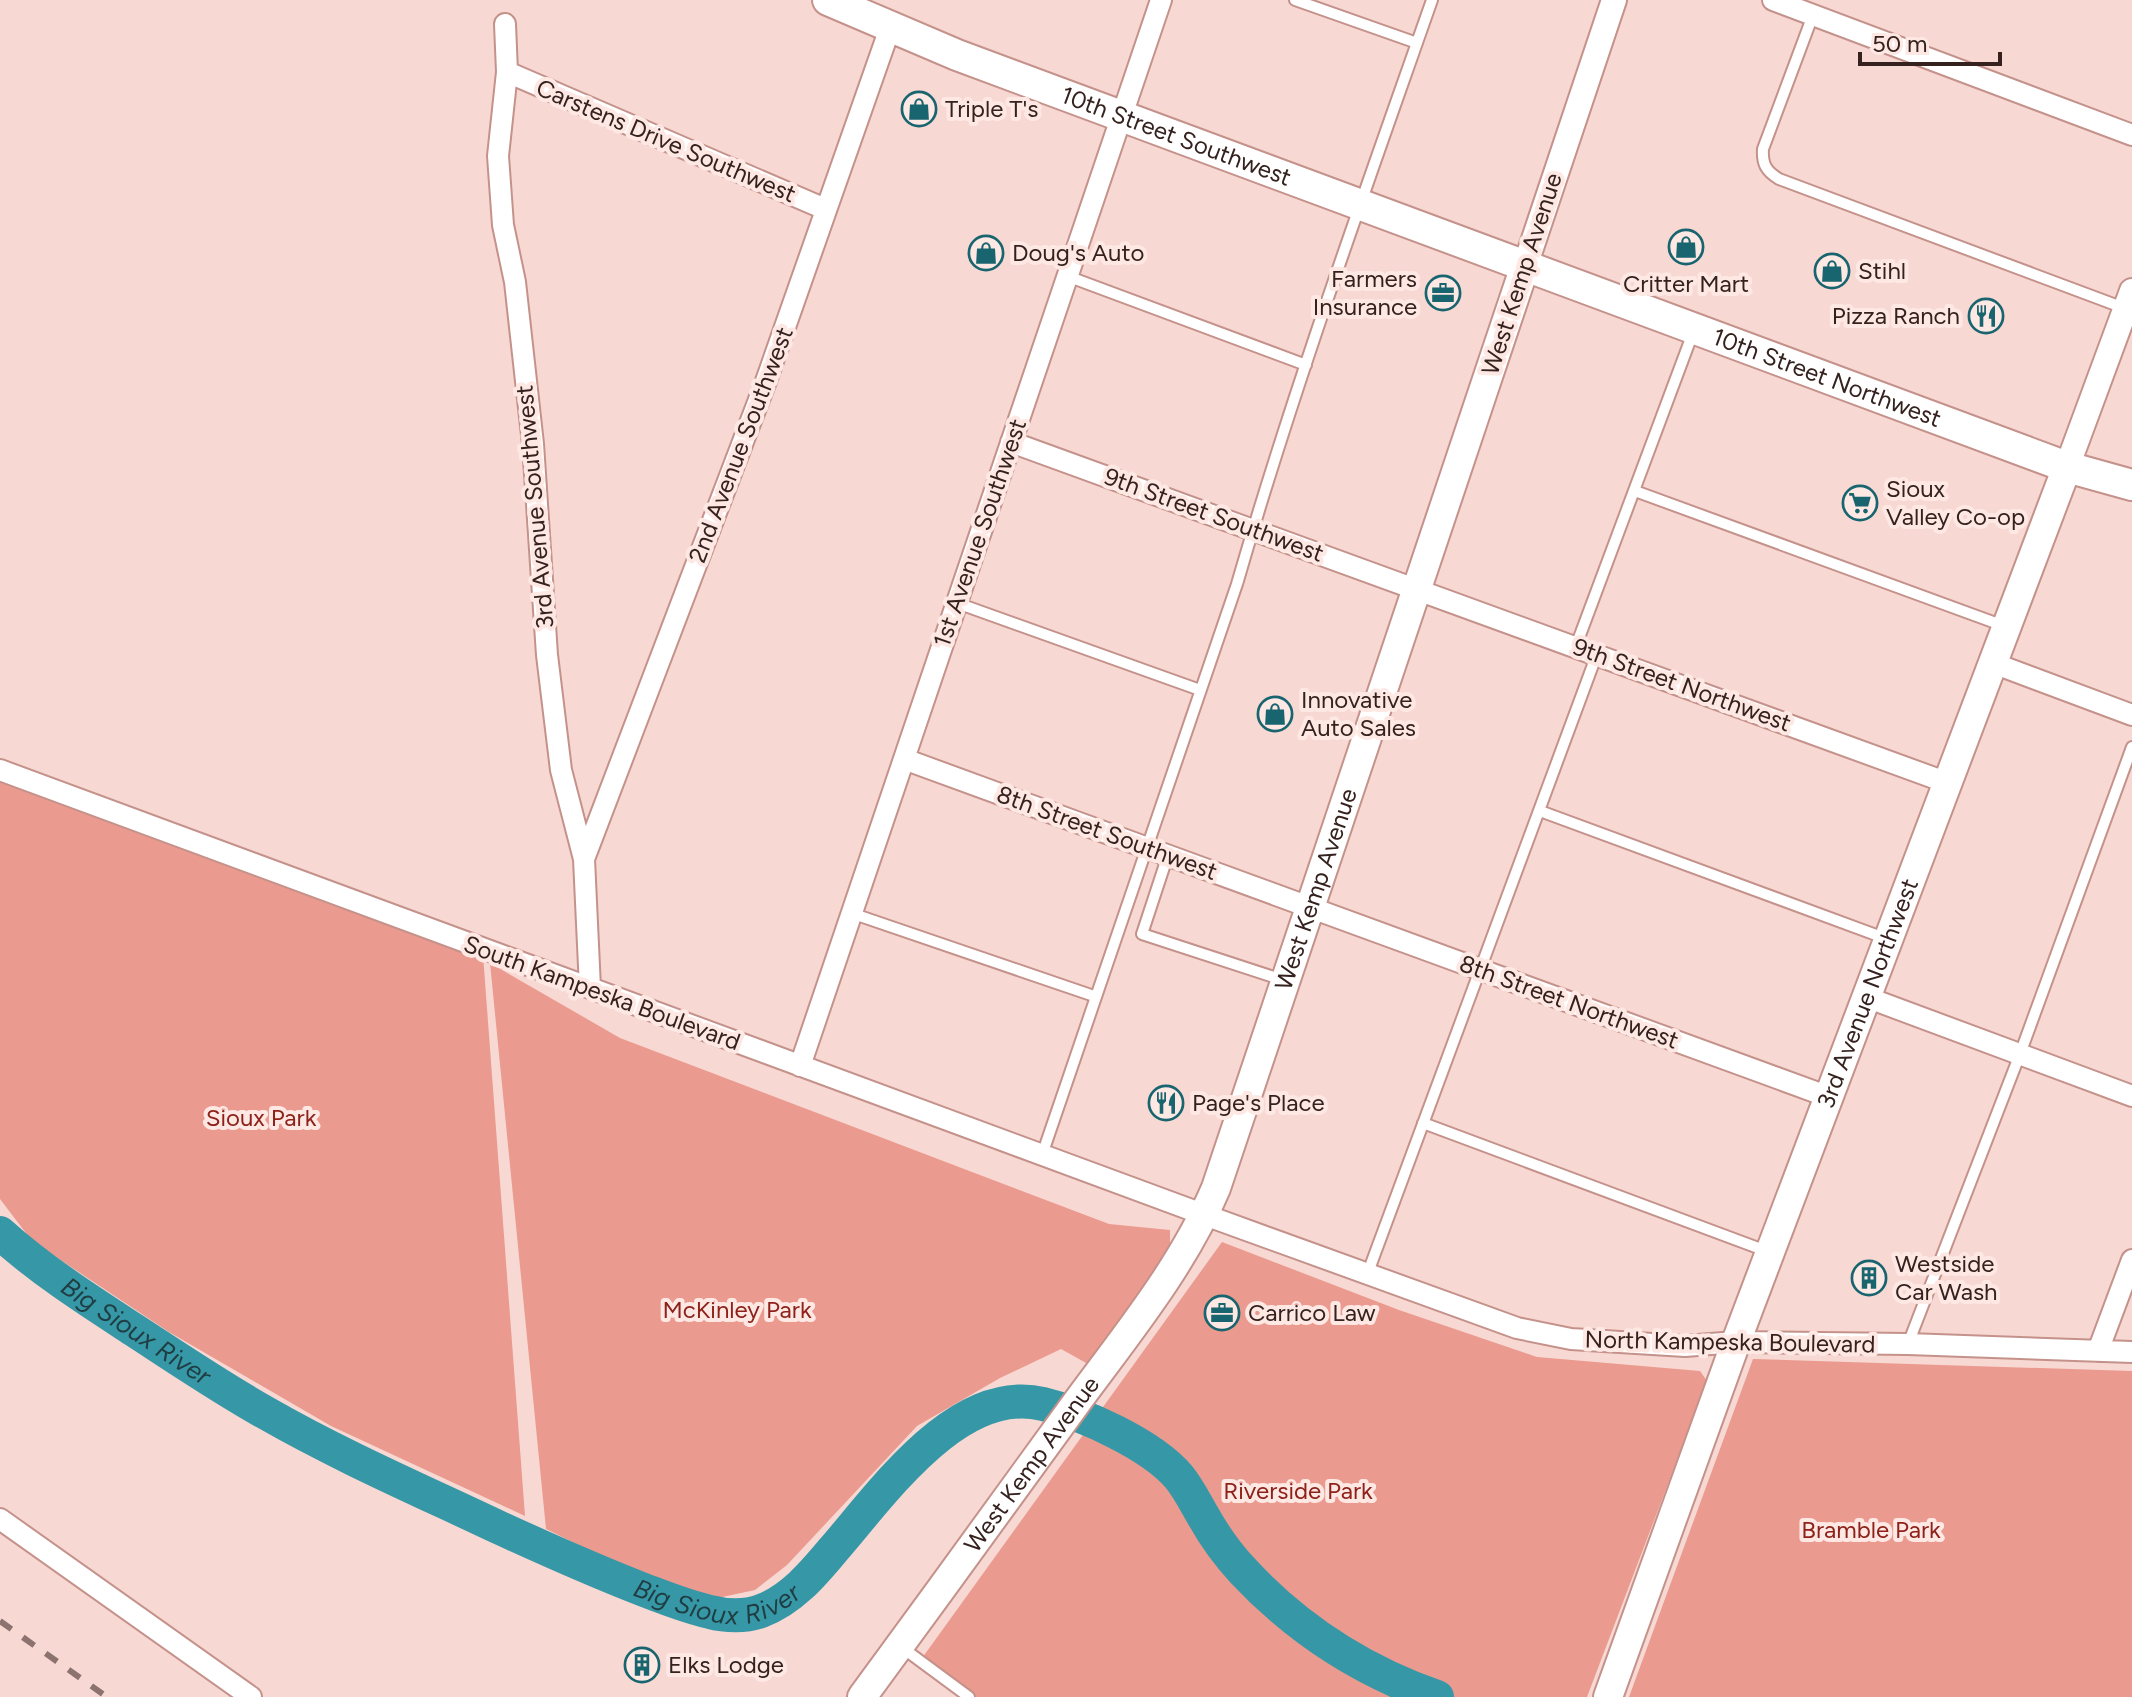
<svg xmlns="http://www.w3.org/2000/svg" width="2132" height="1697" font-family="Figtree,sans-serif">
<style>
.green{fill:#ea9a8e}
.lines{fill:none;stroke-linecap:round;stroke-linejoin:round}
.river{stroke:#3698a6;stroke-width:34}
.service-casing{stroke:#c4928a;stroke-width:14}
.minor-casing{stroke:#c4928a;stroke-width:24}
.tertiary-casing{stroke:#c4928a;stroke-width:28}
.secondary-casing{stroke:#c4928a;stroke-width:32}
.primary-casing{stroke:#c4928a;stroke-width:34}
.service{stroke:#fff;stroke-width:10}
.minor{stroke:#fff;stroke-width:20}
.tertiary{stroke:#fff;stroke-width:24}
.secondary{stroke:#fff;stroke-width:28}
.primary{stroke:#fff;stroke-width:30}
.rail{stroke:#8c736f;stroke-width:6;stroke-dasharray:14 14;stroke-linecap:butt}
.labels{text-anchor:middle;stroke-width:8;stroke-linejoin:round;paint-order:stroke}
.poi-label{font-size:24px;fill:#35221f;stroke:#fee8e4;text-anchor:start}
.street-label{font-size:24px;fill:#35221f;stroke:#fee8e4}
.park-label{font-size:24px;fill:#8e221a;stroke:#fee8e4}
.water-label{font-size:26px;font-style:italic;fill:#1f3d42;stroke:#fee8e4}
</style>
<rect width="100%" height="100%" fill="#f8d8d3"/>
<path class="green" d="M0,781L483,955L525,1516L331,1426L169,1332L32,1241L0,1199Z
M490,963L620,1038L1109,1224L1170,1230V1252L1088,1364L1061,1349L1000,1378L917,1426L787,1565L755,1590L713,1599L685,1597L546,1529Z
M1222,1242L1399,1310L1537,1357L1700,1371L1707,1381L1587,1697H969L920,1661Z
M1753,1359L2132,1371V1697H1629Z"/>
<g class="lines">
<path class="river" id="s1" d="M0,1233C41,1270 88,1300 134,1330C177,1358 221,1388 266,1413C341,1456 422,1491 500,1528C548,1550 595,1571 644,1590C665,1598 687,1607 710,1612C725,1616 746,1617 761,1611C791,1600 813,1574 833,1550C882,1494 958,1383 1043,1404C1084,1414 1152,1445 1179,1477C1188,1488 1195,1502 1202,1514C1213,1534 1227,1554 1243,1571C1297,1629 1362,1671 1437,1697"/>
<g class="service-casing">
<path id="service" d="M1295,0L1417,43
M1813,15L1763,149C1762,164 1766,171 1779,179L2124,308
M1067,276L1306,365
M1635,491L2004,626
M957,603L1200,690
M1576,646L1694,330
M1540,811L1887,939
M1168,855L1142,934L1283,980
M851,913L1094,996
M1423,1123L1769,1252
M1042,1155L1237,584C1294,387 1364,194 1432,0
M1367,1275L1597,654
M1908,1344L2020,1054L2132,747
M900,1646L969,1697"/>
</g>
<g class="minor-casing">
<path id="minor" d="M1773,0L2132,135
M505,24L507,72L498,156L503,225L515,282L533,444L547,655L561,770L584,859L590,988
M507,72L825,209
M1011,442L1948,783
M1993,663L2132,715
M904,759L1829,1097
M0,770L1205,1215L1517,1328L1571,1339L1685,1346L1736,1342L1908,1344L2132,1352
M584,859L765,384L890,28
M1866,997L2132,1096
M800,1066L1161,0
M2098,1351L2132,1260
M0,1519L251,1697"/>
</g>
<g class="tertiary-casing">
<path id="tertiary" d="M1525,266L1614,0
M2067,467L2132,291"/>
</g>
<g class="secondary-casing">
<g id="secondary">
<path id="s2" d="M862,1697C934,1599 1006,1500 1077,1402C1127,1334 1183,1266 1216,1188L1525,266"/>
<path id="s3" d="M1608,1697L1736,1342L2067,467"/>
</g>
</g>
<g class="primary-casing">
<g id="primary">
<path id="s4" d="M828,0L957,55L2067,467L2132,485"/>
</g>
</g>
<use href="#service" class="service"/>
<use href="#minor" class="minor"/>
<use href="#tertiary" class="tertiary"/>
<use href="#secondary" class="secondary"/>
<use href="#primary" class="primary"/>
<path class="rail" d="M0,1621L107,1697"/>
</g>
<defs>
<g id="shop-ring" transform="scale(1.8)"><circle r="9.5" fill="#fee8e4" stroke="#19656f" stroke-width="1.5"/><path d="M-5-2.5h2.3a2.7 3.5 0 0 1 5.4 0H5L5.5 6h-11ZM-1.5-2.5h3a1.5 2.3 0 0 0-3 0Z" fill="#19656f"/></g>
<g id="office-ring" transform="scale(1.8)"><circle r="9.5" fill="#fee8e4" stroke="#19656f" stroke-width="1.5"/><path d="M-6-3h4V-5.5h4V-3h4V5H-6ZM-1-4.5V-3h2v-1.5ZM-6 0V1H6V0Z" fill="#19656f"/></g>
<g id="restaurant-ring" transform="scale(1.8)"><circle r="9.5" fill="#fee8e4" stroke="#19656f" stroke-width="1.5"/><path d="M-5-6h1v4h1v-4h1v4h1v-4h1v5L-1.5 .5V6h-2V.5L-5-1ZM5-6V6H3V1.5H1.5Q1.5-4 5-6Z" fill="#19656f"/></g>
<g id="supermarket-ring" transform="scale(1.8)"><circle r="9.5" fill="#fee8e4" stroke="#19656f" stroke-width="1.5"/><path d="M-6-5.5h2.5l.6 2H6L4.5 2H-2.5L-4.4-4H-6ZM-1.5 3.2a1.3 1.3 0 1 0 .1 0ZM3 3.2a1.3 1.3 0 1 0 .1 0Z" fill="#19656f"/></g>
<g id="building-ring" transform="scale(1.8)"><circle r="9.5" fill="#fee8e4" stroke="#19656f" stroke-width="1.5"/><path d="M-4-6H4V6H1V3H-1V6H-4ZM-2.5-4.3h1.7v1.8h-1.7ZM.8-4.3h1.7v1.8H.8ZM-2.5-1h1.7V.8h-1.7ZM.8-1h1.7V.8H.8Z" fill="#19656f"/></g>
</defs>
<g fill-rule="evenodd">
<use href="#shop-ring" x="919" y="109"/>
<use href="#shop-ring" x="1686" y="247"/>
<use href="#shop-ring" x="986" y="253"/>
<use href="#shop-ring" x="1832" y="271"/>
<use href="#office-ring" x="1443" y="293"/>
<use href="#restaurant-ring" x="1986" y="316"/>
<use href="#supermarket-ring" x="1860" y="503"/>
<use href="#shop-ring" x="1275" y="714"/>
<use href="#restaurant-ring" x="1166" y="1103"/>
<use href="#building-ring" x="1869" y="1278"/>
<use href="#office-ring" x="1222" y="1313"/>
<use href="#building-ring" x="642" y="1665"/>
</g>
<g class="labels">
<g class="poi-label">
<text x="945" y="117">Triple T's</text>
<text x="1012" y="261">Doug's Auto</text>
<text x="1858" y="279">Stihl</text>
<text x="1417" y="287" text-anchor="end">Farmers<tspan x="1417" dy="28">Insurance</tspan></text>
<text x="1686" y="292" text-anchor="middle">Critter Mart</text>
<text x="1960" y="324" text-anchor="end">Pizza Ranch</text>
<text x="1886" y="497">Sioux<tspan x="1886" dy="28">Valley Co-op</tspan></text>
<text x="1301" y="708">Innovative<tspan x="1301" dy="28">Auto Sales</tspan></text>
<text x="1192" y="1111">Page's Place</text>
<text x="1895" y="1272">Westside<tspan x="1895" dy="28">Car Wash</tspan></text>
<text x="1248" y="1321">Carrico Law</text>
<text x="668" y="1673">Elks Lodge</text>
</g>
<g class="street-label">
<text dy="8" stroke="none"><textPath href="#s4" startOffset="374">10th Street Southwest</textPath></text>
<text transform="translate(666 141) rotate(23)" y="8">Carstens Drive Southwest</text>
<text transform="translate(1522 274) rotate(-72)" y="8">West Kemp Avenue</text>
<text dy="8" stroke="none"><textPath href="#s4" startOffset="1068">10th Street Northwest</textPath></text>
<text transform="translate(741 445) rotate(-69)" y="8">2nd Avenue Southwest</text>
<text transform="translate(535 507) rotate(-95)" y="8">3rd Avenue Southwest</text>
<text transform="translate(1214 515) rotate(20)" y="8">9th Street Southwest</text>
<text transform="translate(980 533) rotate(-71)" y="8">1st Avenue Southwest</text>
<text transform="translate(1682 685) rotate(20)" y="8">9th Street Northwest</text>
<text transform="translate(1107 833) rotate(20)" y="8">8th Street Southwest</text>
<text dy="8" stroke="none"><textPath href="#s2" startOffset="936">West Kemp Avenue</textPath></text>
<text transform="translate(602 993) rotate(20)" y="8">South Kampeska Boulevard</text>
<text dy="8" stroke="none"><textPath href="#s3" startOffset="750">3rd Avenue Northwest</textPath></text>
<text transform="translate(1569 1002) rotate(20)" y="8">8th Street Northwest</text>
<text transform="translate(1730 1342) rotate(1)" y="8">North Kampeska Boulevard</text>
<text dy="8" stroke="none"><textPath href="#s2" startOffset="288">West Kemp Avenue</textPath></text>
</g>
<g class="park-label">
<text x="261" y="1126">Sioux Park</text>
<text x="737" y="1318">McKinley Park</text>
<text x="1298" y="1499">Riverside Park</text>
<text x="1871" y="1538">Bramble Park</text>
</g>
<g class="water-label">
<text dy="9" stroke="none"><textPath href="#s1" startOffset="168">Big Sioux River</textPath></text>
<text dy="9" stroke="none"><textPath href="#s1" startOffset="816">Big Sioux River</textPath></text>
</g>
</g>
<path d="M1860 52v12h140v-12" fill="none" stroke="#35221f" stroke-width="4"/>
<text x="1872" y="52" font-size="24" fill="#35221f" stroke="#fee8e4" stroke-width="6" paint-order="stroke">50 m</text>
</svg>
